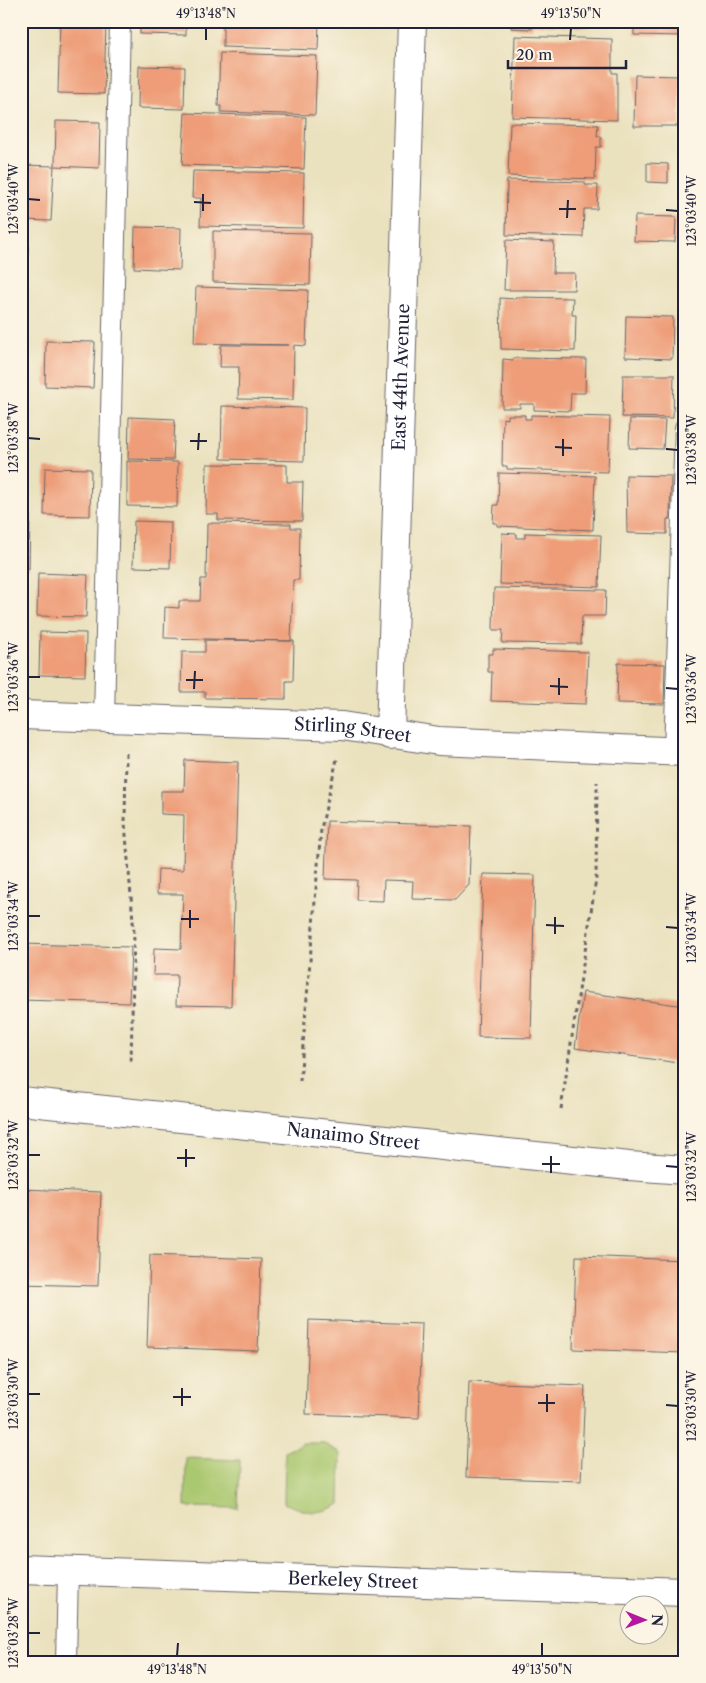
<svg xmlns="http://www.w3.org/2000/svg" width="706" height="1683" font-family="'Libre Caslon Text',serif">
<style>
.green{fill:#aac86f;stroke:#667555}
.building{fill:#ee9d78}
.lines{fill:none;stroke-linecap:round;stroke-linejoin:round}
.service-casing{stroke:#686569;stroke-width:22}
.minor-casing{stroke:#686569;stroke-width:30}
.path{stroke:#686569;stroke-width:3;stroke-dasharray:4 4;stroke-linecap:butt}
.service{stroke:#fff;stroke-width:20}
.minor{stroke:#fff;stroke-width:28}
.ticks{fill:none;stroke:#22223b;stroke-width:2}
.labels{text-anchor:middle;stroke-width:4;stroke-linejoin:round;paint-order:stroke}
.street-label{font-size:18px;fill:#22223b;stroke:#fcf5e5}
.neatline{fill:none;stroke:#22223b;stroke-width:2}
.ticks-label{font-size:12px;text-anchor:middle;fill:#22223b}
</style>
<rect width="100%" height="100%" fill="#fcf5e5"/>
<filter id="ink" filterUnits="userSpaceOnUse"><feTurbulence type="fractalNoise" baseFrequency=".02" numOctaves="2"/><feDisplacementMap in="SourceGraphic" scale="10" xChannelSelector="R" yChannelSelector="G"/><feConvolveMatrix kernelMatrix="1 2 1 2 8 2 1 2 1" color-interpolation-filters="sRGB"/></filter>
<filter id="wash" filterUnits="userSpaceOnUse"><feTurbulence type="fractalNoise" baseFrequency=".0096" numOctaves="4" result="noise"/><feDisplacementMap in="SourceGraphic" scale="20" xChannelSelector="R" yChannelSelector="G"/><feGaussianBlur stdDeviation="1.12" result="paint"/><feColorMatrix in="noise" values="0 0 0 0 0 0 0 0 0 0 0 0 0 0 0 0 0 1.4 0 .05"/><feComposite in="paint" operator="in"/></filter>
<g filter="url(#wash)">
<rect width="100%" height="100%" fill="#eae1be"/>
<path class="green" d="M303,1443H324L341,1454L340,1504C317,1516 308,1513 284,1503L285,1452Z
M186,1458L240,1460L238,1508L185,1507Z"/>
<g id="blocks">
<path class="building" d="M60,21H106L104,94L58,93Z
M140,21H186V35L140,34Z
M223,21H319L318,50L223,47Z
M511,21H587V27L533,25L532,29L511,28Z
M634,21H684L683,36L634,35Z
M515,36L612,39V73H617V120L512,117Z
M220,53L317,56L315,115L221,112V106H218Z
M139,66L185,67L184,109L138,108Z
M635,75L680,76V126H634Z
M185,113L306,117L304,169L182,165Z
M56,121L100,122L99,168L55,166Z
M510,123L598,125L597,136H601V147H596L595,179L508,176Z
M647,163L668,164V183L647,182Z
M21,165L54,166L51,221L21,220Z
M193,171L304,173L303,228L200,226L201,198H192Z
M507,180L585,182V185H598L597,209H584L583,237L506,235Z
M635,216L676,217L675,242L634,241Z
M21,225H29L27,279L21,278Z
M135,227L181,228L180,270L134,268Z
M213,231L311,233L310,285L213,282Z
M506,240L554,242L553,273H575L574,290H504Z
M196,287L308,290L306,346L294,345L293,400L238,399L239,367H220L221,345H289L194,343Z
M515,297L573,298L572,315H576L575,351L501,349L500,298L515,299Z
M626,316L673,317L672,359L625,357Z
M46,341L95,342L93,388L45,386Z
M514,358L586,359L585,393H571L570,411L534,410V404H520V408H502L503,359L513,360Z
M623,375H674L673,418L622,417Z
M21,399H25L24,454L21,453Z
M222,406L305,408L304,461L221,459Z
M508,415H525V419H531V415L610,417L608,472L507,469V466H502L503,418L508,419Z
M129,417L175,419L173,460L128,459Z
M630,419L665,420L663,449L629,448Z
M127,461L178,462L177,507L127,506Z
M207,464L287,465V482H303L302,521L218,520V514H206Z
M45,468L91,469L90,516L44,515Z
M499,473L595,476L593,530L497,526V523H493L494,505H498Z
M626,475L671,476L670,519H667V534L627,533Z
M21,515H30L29,569H21Z
M134,521L171,522L170,568L133,567Z
M207,523L291,524V528H300L299,580H293L291,641L164,638L165,607L179,608V601H200L201,579H206Z
M502,533L517,534V538H525V533L601,535L599,587L500,584Z
M38,573L88,575L86,617L37,616Z
M494,588L606,590L605,616H582L581,644L502,643L503,630H493Z
M40,632L86,633L85,676L39,675Z
M205,640L294,641L293,681H286V699L205,698V692H181L182,652H205Z
M493,649L588,652L586,704L491,701L492,672H488V654H493Z
M618,663L665,664L664,704L617,703Z
M185,760L238,762L231,1006L176,1005L177,975H153L154,948L181,949L183,894H157L158,869L183,870L184,815L161,814V791H184Z
M327,821L471,826L469,885L455,900L412,899L413,881L384,880L383,901L356,900L357,880L325,879Z
M483,874L535,875L531,1038L478,1037Z
M21,944L131,947L129,1003L21,1000Z
M583,992L685,1006V1064L575,1048Z
M21,1189L101,1192L98,1286L21,1284Z
M150,1255L261,1259L258,1351L147,1347Z
M576,1256L685,1260V1353L573,1349Z
M309,1320L422,1324L419,1418L306,1414Z
M469,1382L585,1386L581,1481L466,1477Z"/>
</g>
</g>
<g filter="url(#ink)">
<use href="#blocks" fill-opacity="0" stroke="#686569" stroke-width="1"/>
<g class="lines">
<g class="service-casing">
<path id="service" d="M104,718L120,21
M674,752L685,428
M66,1662L68,1572"/>
</g>
<g class="minor-casing">
<g id="minor">
<path id="s1" d="M21,715L342,726L439,741L685,752"/>
<path id="s2" d="M390,735L412,21"/>
<path id="s3" d="M21,1101L629,1166L685,1170"/>
<path id="s4" d="M21,1569L685,1592"/>
</g>
</g>
<path class="path" d="M126,753L125,823L134,933L131,1061
M300,1081L321,829L337,759
M561,1109L596,879L597,782"/>
<use href="#service" class="service"/>
<use href="#minor" class="minor"/>
</g>
</g>
<path class="ticks" d="M206,40V28M570,40L571,28M28,199L40,200M194,202L211,203M559,209H576M666,210L678,211M203,211V194M567,218L568,200M28,438L40,439M190,441H207M555,447L572,448M666,449L678,450M198,450L199,433M563,456V439M28,677H40M186,680H203M550,686L568,687M666,688L678,689M194,689L195,671M559,695V678M28,916H40M181,919H199M546,925L564,926M666,927L678,928M190,928V910M555,934V917M28,1155H40M177,1158H195M542,1164H560M666,1166L678,1167M186,1167V1149M551,1173V1156M28,1394H40M173,1397H191M538,1403H555M666,1405L678,1406M182,1406V1388M547,1412V1394M28,1633H40M177,1656L178,1643M542,1656V1643"/>
<g class="labels">
<g class="street-label">
<text dy="6" stroke="none"><textPath href="#s2" startOffset="358">East 44th Avenue</textPath></text>
<text dy="6" stroke="none"><textPath href="#s1" startOffset="332">Stirling Street</textPath></text>
<text dy="6" stroke="none"><textPath href="#s3" startOffset="334">Nanaimo Street</textPath></text>
<text dy="6" stroke="none"><textPath href="#s4" startOffset="332">Berkeley Street</textPath></text>
</g>
</g>
<rect width="706" height="1683" fill="none" stroke="#fcf5e5" stroke-width="55"/>
<g transform="translate(644 1620) rotate(91)"><circle r="24" fill="#fcf5e5" stroke="#a5a1a1"/>
<path d="M0-4L9 19L0 12L-9 19Z" fill="#b5179e"/>
<text y="-8" font-size="14" font-weight="bold" text-anchor="middle" fill="#22223b">N</text>
</g>
<path d="M508 60v8h118v-8" fill="none" stroke="#22223b" stroke-width="2.5"/>
<text x="516" y="60" font-size="15" fill="#22223b" stroke="#fcf5e5" stroke-width="4" paint-order="stroke">20 m</text>
<rect x="28" y="28" width="650" height="1628" class="neatline"/>
<g class="ticks-label">
<text x="206" y="18">49°13'48"N</text>
<text x="571" y="18">49°13'50"N</text>
<text transform="translate(14 199) rotate(-90)" y="4">123°03'40"W</text>
<text transform="translate(692 211) rotate(-90)" y="4">123°03'40"W</text>
<text transform="translate(14 438) rotate(-90)" y="4">123°03'38"W</text>
<text transform="translate(692 450) rotate(-90)" y="4">123°03'38"W</text>
<text transform="translate(14 677) rotate(-90)" y="4">123°03'36"W</text>
<text transform="translate(692 689) rotate(-90)" y="4">123°03'36"W</text>
<text transform="translate(14 916) rotate(-90)" y="4">123°03'34"W</text>
<text transform="translate(692 928) rotate(-90)" y="4">123°03'34"W</text>
<text transform="translate(14 1155) rotate(-90)" y="4">123°03'32"W</text>
<text transform="translate(692 1167) rotate(-90)" y="4">123°03'32"W</text>
<text transform="translate(14 1394) rotate(-90)" y="4">123°03'30"W</text>
<text transform="translate(692 1406) rotate(-90)" y="4">123°03'30"W</text>
<text transform="translate(14 1633) rotate(-90)" y="4">123°03'28"W</text>
<text x="177" y="1674">49°13'48"N</text>
<text x="542" y="1674">49°13'50"N</text>
</g>
</svg>
